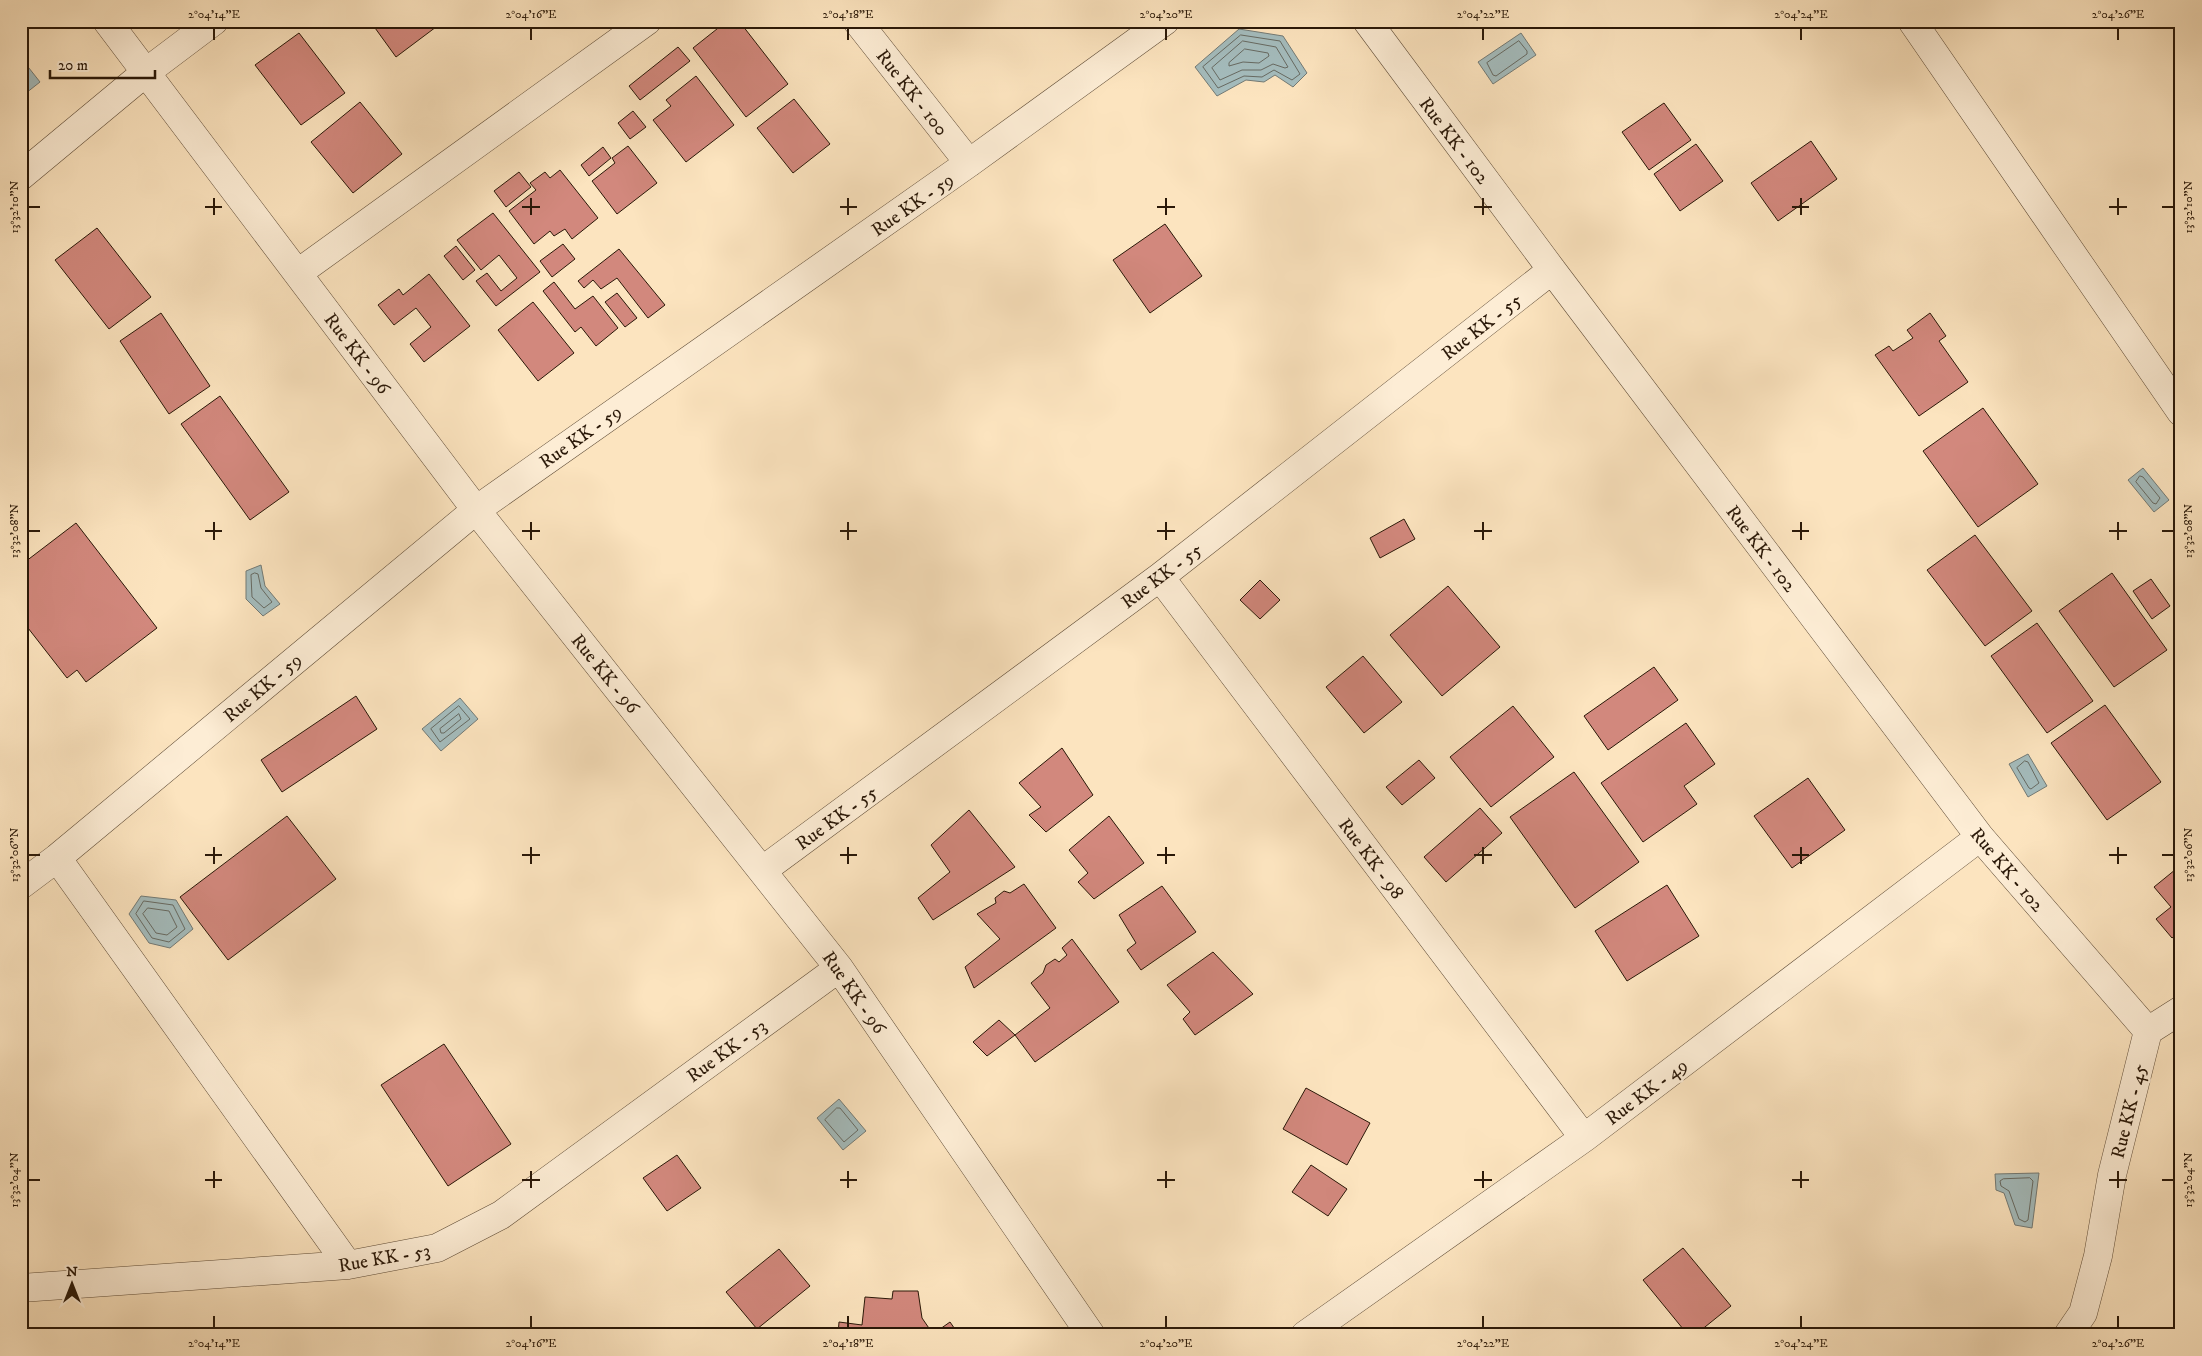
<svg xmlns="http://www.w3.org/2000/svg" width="2202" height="1356" font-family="'IM FELL DW Pica',serif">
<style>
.water{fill:#a4bcbd;stroke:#737a75}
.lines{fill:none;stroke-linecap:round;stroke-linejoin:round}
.shore{stroke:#676a62;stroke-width:1}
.building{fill:#d2887d;stroke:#2a1808}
.minor-casing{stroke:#5e4b36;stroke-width:29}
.minor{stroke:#fdedd5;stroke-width:28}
.ticks{fill:none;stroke:#2a1808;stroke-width:2}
.labels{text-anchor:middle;stroke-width:5;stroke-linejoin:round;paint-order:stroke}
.street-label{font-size:19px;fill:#2a1808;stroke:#fdedd5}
.neatline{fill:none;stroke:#2a1808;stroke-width:2}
.ticks-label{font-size:12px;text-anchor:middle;fill:#2a1808}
</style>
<rect width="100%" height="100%" fill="#fce4bf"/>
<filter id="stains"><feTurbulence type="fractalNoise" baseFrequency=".004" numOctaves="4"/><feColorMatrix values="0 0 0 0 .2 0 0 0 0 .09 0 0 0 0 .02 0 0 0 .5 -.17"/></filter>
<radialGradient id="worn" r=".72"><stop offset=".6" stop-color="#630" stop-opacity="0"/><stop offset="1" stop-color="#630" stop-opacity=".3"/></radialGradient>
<path class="water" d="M1239,29L1283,36L1307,73L1293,87L1275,75L1264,82L1246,80L1217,96L1195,67Z
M1521,33L1536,55L1493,84L1478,62Z
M25,63L40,82L21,97V66Z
M2143,468L2169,500L2154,512L2128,480Z
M261,565L265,586L280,604L263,616L246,599V571Z
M460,698L478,719L441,751L422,729Z
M2028,754L2047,786L2028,797L2009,764Z
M141,896L176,900L193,929L170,948L149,943L129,914Z
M839,1099L866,1131L843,1150L817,1118Z
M2039,1173L2032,1228L2015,1225L2004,1193L1996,1190L1995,1174Z"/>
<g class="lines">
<path class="shore" d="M1241,35L1280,41L1300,74L1292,80L1274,70L1262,77L1244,76L1218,88L1203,67Z
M1243,41L1276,47L1288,67L1285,68L1273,64L1261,70H1242L1220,80L1212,68Z
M1519,41L1527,51V54L1496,76L1493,75L1487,63Z
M1245,49L1268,53L1269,56L1259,63L1243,62L1229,66V63Z
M2140,476L2143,477L2160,498L2156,504L2153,503L2136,482Z
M255,573L258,574L261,588L272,602L264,608L252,597L251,575Z
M459,706L470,719L440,742L431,729Z
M459,714L461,719L444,733H441L440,729Z
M2025,761L2028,762L2039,783L2031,789L2029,788L2017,768Z
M144,901L173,905L185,929L169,942L152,938L136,914Z
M148,908L169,911L177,927L167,935L156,933L143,914Z
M837,1108H840L858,1130L844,1142L825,1120Z
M2030,1178L2033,1181L2028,1220L2025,1222L2019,1219L2009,1191L2001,1186L2000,1181L2003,1179Z"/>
</g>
<path class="building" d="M370,21H437L440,24L396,57Z
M727,21H739L788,84L746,117L693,48Z
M299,33L345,93L301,125L255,65Z
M678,47L690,61L640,100L629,86Z
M696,76L734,125L686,162L653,120L671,106L666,100Z
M794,99L830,144L793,173L757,128Z
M360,102L402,154L353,193L311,142Z
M1664,103L1691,140L1649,170L1622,132Z
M633,111L646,127L630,139L618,123Z
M1811,141L1837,179L1778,221L1751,183Z
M1696,144L1723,181L1680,211L1654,174Z
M628,146L657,183L617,214L592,181L615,163L612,158Z
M603,147L611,158L589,176L581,165Z
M560,170L598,218L572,239L565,229L554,236L550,231L534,244L509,211L536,190L530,183L545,172L550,178Z
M519,172L531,187L506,207L494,191Z
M493,213L540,272L496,306L476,281L487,273L501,291L517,278L499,255L481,270L457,240Z
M1165,224L1202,276L1150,313L1113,260Z
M97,228L151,297L109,329L55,260Z
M563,244L575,259L552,277L540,261Z
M456,246L475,270L463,280L444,256Z
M619,249L665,305L648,318L617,278L601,289L593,280L584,288L578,281Z
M429,274L470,326L424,362L410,344L431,327L416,308L394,325L378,305L399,289L403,295Z
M554,282L575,309L593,296L618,328L596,346L581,327L575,332L543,291Z
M617,293L637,318L625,327L605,302Z
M533,302L574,353L538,381L498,330Z
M161,313L210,386L169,414L120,341Z
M1930,313L1946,336L1939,341L1968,382L1919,416L1875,355L1889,346L1893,351L1913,338L1907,330Z
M220,396L289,492L250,520L181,424Z
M1983,408L2038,484L1978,527L1923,451Z
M1404,519L1415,539L1380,558L1370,538Z
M76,523L157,628L86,682L77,670L67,678L21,619V565Z
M1975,535L2032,611L1985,646L1927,570Z
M2112,573L2167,650L2114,687L2059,611Z
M2151,579L2170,606L2152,619L2133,591Z
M1260,580L1280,600L1260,619L1240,600Z
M1448,586L1500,647L1442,696L1390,635Z
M2037,623L2093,701L2047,733L1991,656Z
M1363,656L1402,702L1364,733L1326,687Z
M1654,667L1678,700L1608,750L1584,716Z
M356,696L377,729L282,792L261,760Z
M2105,705L2161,782L2107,820L2051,743Z
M1513,706L1554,757L1491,807L1450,757Z
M1686,723L1715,764L1684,786L1697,804L1643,842L1601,783Z
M1062,748L1093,795L1046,832L1029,815L1041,807L1019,783Z
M1419,760L1435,778L1402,805L1386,787Z
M1574,772L1639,862L1575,908L1510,817Z
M1808,778L1845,830L1792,868L1754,816Z
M1480,808L1502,833L1446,882L1424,857Z
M969,810L1015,867L933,920L918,898L950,872L931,845Z
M287,816L336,879L228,960L180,897Z
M1109,816L1144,863L1094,899L1078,882L1088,873L1069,850Z
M2181,865V931L2172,938L2156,919L2171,907L2154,887Z
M1024,884L1056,928L974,988L965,967L1000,939L977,914L996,903L995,898L1004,891L1010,893Z
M1667,885L1699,936L1627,981L1595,931Z
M1162,886L1196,932L1141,970L1127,950L1136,943L1119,915Z
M1072,939L1119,1002L1035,1062L1015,1035L1050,1008L1031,983L1043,973L1046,965L1055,959L1059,962L1067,955L1062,948Z
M1213,952L1253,994L1195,1035L1183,1019L1190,1012L1167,985Z
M999,1020L1015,1035L987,1056L973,1042Z
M444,1044L511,1144L448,1186L381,1085Z
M1306,1088L1370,1123L1347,1165L1283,1129Z
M677,1155L701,1188L667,1211L643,1178Z
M1311,1165L1347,1189L1328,1216L1292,1192Z
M1683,1248L1731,1306L1695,1335H1688L1643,1280Z
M779,1249L810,1286L757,1329L726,1292Z
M893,1291H918L922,1318L933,1334L950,1322L959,1335H838L839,1322L862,1325L865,1297L892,1299Z"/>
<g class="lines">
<g class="minor-casing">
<path id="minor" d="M107,21L476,510L839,968L1091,1335
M857,21L969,163
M1367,21L1552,270L1980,837L2148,1031L2181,1010
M1912,21L2181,412
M21,176L145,73L214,21
M298,273L647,21
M1160,577L1584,1138
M57,858L348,1265
M763,870L1160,577L1552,270
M21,885L57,858L476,510L969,163L1165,21
M21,1288L348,1265L437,1248L501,1215L839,968
M1305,1335L1584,1138L1980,837
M2068,1335L2083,1313L2098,1256L2112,1175L2148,1031"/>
</g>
<use href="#minor" class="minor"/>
</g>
<path class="ticks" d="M214,28V40M531,28V40M848,28V40M1166,28V40M1483,28V40M1801,28V40M2118,28V40M214,198V215M531,198V215M848,198V215M1166,198V215M1483,198V215M1801,198V215M2118,198V215M28,207H40M205,207H222M522,207H540M840,207H857M1157,207H1175M1474,207H1492M1792,207H1809M2109,207H2127M2162,207H2174M214,522V540M531,522V540M848,522V540M1166,522V540M1483,522V540M1801,522V540M2118,522V540M28,531H40M205,531H222M522,531H540M840,531H857M1157,531H1175M1474,531H1492M1792,531H1809M2109,531H2127M2162,531H2174M214,847V864M531,847V864M848,847V864M1166,847V864M1483,847V864M1801,847V864M2118,847V864M28,855H40M205,855H222M522,855H540M840,855H857M1157,855H1175M1474,855H1492M1792,855H1809M2109,855H2127M2162,855H2174M214,1171V1188M531,1171V1188M848,1171V1188M1166,1171V1188M1483,1171V1188M1801,1171V1188M2118,1171V1188M28,1180H40M205,1180H222M522,1180H540M840,1180H857M1157,1180H1175M1474,1180H1492M1792,1180H1809M2109,1180H2127M2162,1180H2174M214,1316V1328M531,1316V1328M848,1316V1328M1166,1316V1328M1483,1316V1328M1801,1316V1328M2118,1316V1328"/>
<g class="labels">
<g class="street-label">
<text transform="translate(913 92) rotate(52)" y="7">Rue KK - 100</text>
<text transform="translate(1455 140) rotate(53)" y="7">Rue KK - 102</text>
<text transform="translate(912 204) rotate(-35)" y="7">Rue KK - 59</text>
<text transform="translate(1481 326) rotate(-38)" y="7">Rue KK - 55</text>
<text transform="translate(358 353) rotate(53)" y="7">Rue KK - 96</text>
<text transform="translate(580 436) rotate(-35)" y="7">Rue KK - 59</text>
<text transform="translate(1762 548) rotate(53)" y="7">Rue KK - 102</text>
<text transform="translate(1161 575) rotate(-37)" y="7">Rue KK - 55</text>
<text transform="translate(606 673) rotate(51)" y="7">Rue KK - 96</text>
<text transform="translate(262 687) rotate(-40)" y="7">Rue KK - 59</text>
<text transform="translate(836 817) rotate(-36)" y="7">Rue KK - 55</text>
<text transform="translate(1372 858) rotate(53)" y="7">Rue KK - 98</text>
<text transform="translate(2008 869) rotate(50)" y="7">Rue KK - 102</text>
<text transform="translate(855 992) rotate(55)" y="7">Rue KK - 96</text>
<text transform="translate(726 1050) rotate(-36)" y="7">Rue KK - 53</text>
<text transform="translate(1646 1091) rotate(-37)" y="7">Rue KK - 49</text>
<text transform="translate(2128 1111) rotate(-76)" y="7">Rue KK - 45</text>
<text transform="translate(384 1257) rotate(-10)" y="7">Rue KK - 53</text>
</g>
</g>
<rect width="2202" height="1356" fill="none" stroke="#fce4bf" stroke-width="55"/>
<g transform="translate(72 1284)" stroke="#fdedd5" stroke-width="4" paint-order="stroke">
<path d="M0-4L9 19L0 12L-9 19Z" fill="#2a1808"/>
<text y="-8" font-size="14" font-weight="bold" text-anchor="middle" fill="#2a1808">N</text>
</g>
<path d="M50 70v8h105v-8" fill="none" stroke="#2a1808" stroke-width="2.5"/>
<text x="58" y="70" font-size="15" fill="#2a1808" stroke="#fdedd5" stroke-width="4" paint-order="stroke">20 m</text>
<rect x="28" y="28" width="2146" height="1300" class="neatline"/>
<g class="ticks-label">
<text x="214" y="18">2°04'14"E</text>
<text x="531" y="18">2°04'16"E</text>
<text x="848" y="18">2°04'18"E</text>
<text x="1166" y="18">2°04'20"E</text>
<text x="1483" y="18">2°04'22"E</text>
<text x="1801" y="18">2°04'24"E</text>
<text x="2118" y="18">2°04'26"E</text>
<text transform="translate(14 207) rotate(-90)" y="4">13°32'10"N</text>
<text transform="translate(2188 207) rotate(-90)" y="4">13°32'10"N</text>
<text transform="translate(14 531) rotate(-90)" y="4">13°32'08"N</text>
<text transform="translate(2188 531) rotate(-90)" y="4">13°32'08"N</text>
<text transform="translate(14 855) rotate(-90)" y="4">13°32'06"N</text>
<text transform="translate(2188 855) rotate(-90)" y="4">13°32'06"N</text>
<text transform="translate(14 1180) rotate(-90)" y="4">13°32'04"N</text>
<text transform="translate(2188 1180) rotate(-90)" y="4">13°32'04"N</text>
<text x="214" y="1347">2°04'14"E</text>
<text x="531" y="1347">2°04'16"E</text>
<text x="848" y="1347">2°04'18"E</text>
<text x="1166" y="1347">2°04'20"E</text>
<text x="1483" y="1347">2°04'22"E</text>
<text x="1801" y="1347">2°04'24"E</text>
<text x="2118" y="1347">2°04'26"E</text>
</g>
<rect width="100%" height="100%" filter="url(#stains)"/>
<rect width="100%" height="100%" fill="url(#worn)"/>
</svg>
